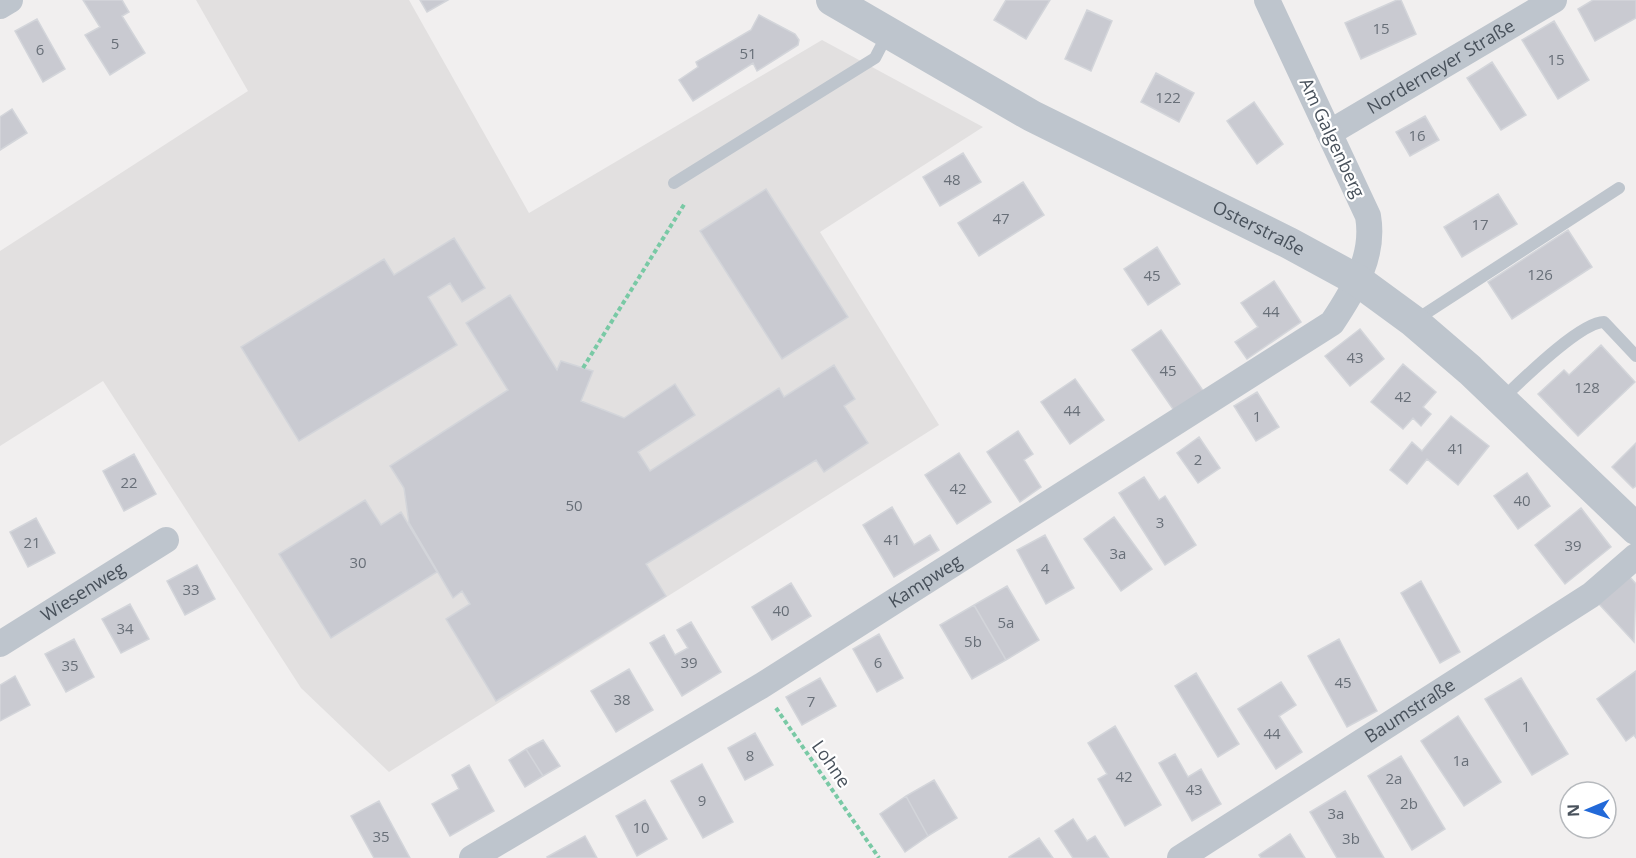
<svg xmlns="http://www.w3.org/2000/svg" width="1636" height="858" font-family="'Open Sans',sans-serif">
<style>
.education{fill:#e2e0e0}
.building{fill:#c9cad1;stroke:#d3d5da;stroke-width:1.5}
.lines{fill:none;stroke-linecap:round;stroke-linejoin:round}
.path{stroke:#79c9a5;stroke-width:4;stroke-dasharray:4.5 3;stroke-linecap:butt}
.service{stroke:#bec5cd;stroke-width:12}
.minor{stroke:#bec5cd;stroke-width:26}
.tertiary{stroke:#bec5cd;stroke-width:32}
.labels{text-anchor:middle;stroke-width:4.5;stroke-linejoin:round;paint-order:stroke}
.number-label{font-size:15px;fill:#686f78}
.street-label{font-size:18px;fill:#48515b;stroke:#fff}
</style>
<rect width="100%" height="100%" fill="#f1efef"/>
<path class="education" d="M196,0H409L529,213L822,40L983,127L820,232L939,425L389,772L301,688L103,381L0,446V251L248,91Z"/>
<path class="building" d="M83,0H122L129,12L122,16L145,53L110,75L85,35L100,27Z
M420,0H448L427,12Z
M1006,0H1050L1026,39L994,20Z
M1397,0H1401L1416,34L1361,59L1345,23Z
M1593,0H1636V18L1595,41L1578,9Z
M1087,10L1112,21L1091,71L1065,59Z
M759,15L795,34L799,40L798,45L757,71L753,63L693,101L679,80L698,67L696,62L751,30Z
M37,19L65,69L43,82L15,31Z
M1554,21L1589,80L1558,99L1522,40Z
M1492,62L1526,115L1501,130L1467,78Z
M1156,73L1194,93L1179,122L1141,102Z
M1254,102L1283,144L1257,164L1227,121Z
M12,109L27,133L0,150V117Z
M1425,116L1439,140L1410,156L1396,132Z
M963,153L981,182L940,206L923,177Z
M1023,182L1044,215L979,256L958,223Z
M766,189L848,317L782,359L700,231Z
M1498,194L1517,224L1462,257L1444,227Z
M1568,230L1592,267L1512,319L1488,282Z
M454,238L485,288L462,302L450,283L428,297L457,345L299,441L241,347L384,259L394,275Z
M1157,247L1180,284L1148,305L1124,269Z
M1274,281L1301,322L1247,359L1235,342L1258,327L1241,303Z
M510,295L557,370L561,361L593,371L581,401L624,418L675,384L695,415L638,452L650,471L779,388L784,397L834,365L855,399L844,406L868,443L824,472L816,460L646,564L666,596L496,701L446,619L470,604L462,591L453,598L409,523L404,488L390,466L508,390L466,323Z
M1360,329L1384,359L1350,386L1325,356Z
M1161,330L1204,392L1175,412L1132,350Z
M1601,345L1635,382L1578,436L1538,394L1564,370L1569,375Z
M1403,364L1436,392L1423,407L1431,414L1421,426L1413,418L1403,429L1371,402Z
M1075,379L1104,420L1070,444L1041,402Z
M1257,392L1279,427L1256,441L1234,406Z
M1451,416L1489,446L1458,485L1427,459L1407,484L1390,470L1412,442L1422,451Z
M1018,431L1033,454L1024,460L1041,487L1020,502L987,452Z
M1199,437L1220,468L1198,483L1177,453Z
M1636,443V486L1633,488L1612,467Z
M959,453L991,502L957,524L925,475Z
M134,454L156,494L124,511L103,471Z
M1527,473L1550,506L1518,529L1494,496Z
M1144,477L1159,500L1165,496L1196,545L1165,565L1119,493Z
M365,500L381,525L401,512L437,572L331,638L279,554Z
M892,507L914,545L930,535L939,550L894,577L863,525Z
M1581,508L1611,547L1565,584L1535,545Z
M1114,517L1152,569L1121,591L1084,539Z
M36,518L55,553L28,567L10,532Z
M1045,535L1074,588L1046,604L1017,550Z
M197,565L215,599L185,615L167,581Z
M1629,576L1636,584L1634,642L1599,604Z
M1421,581L1460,652L1440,663L1401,593Z
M791,583L811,616L772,640L752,607Z
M1007,586L1039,640L1006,660L974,605Z
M130,604L149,639L121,653L102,619Z
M974,605L1006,660L972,679L940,625Z
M691,622L721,672L682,696L650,643L664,635L675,655L688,648L677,630Z
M879,634L903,678L877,692L853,649Z
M74,639L94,677L66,692L45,654Z
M1339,639L1377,711L1347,727L1308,656Z
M629,669L653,710L616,732L591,691Z
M1636,671V738L1634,735L1626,741L1597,699Z
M1196,673L1239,744L1218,757L1175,686Z
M15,676L30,705L0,721V685Z
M820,678L836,706L802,725L786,697Z
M1521,678L1568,754L1532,775L1485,699Z
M1281,682L1296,705L1279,716L1302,752L1276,769L1238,709Z
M1458,716L1501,782L1464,806L1421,741Z
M1115,726L1161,805L1125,826L1098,779L1107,774L1088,743Z
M755,733L773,765L745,780L728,748Z
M543,740L560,766L543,776L526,749Z
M526,749L543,776L525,787L509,760Z
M1175,754L1188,777L1201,769L1221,804L1192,821L1159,763Z
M1401,756L1445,829L1412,850L1368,776Z
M702,764L733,822L703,838L671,781Z
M469,765L494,811L450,836L432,804L459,789L452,775Z
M934,780L957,818L928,836L906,796Z
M1345,791L1384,858H1337L1310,812Z
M906,796L928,836L905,852L880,814Z
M645,800L667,839L637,856L616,816Z
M379,801L410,858H374L351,816Z
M1073,819L1087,841L1095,836L1109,858H1073L1055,831Z
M1290,834L1305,858H1261L1259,855Z
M585,836L597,858H548L547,857Z
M1039,838L1053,858H1009V857Z"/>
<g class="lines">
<path class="path" d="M583,368L685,203
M776,708L879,858"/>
<path class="service" d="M674,183L875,58L888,33
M1414,321L1619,188
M1502,399C1521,381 1580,322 1604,322L1636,356"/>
<g class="minor">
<path d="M0,6L10,0"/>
<path id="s1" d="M1329,133L1554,0"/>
<path id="s2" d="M0,644L166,540"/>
<path id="s3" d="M472,858L761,686L1332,323C1354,290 1375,256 1368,216L1267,0"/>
<path id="s4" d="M1180,858L1591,595L1636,556"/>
</g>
<path class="tertiary" id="s5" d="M832,0L1032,116L1289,243L1357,280L1413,321L1470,370L1636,529"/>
</g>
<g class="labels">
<g class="number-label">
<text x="1381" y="34">15</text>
<text x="115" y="49">5</text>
<text x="40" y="55">6</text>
<text x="748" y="59">51</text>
<text x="1556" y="65">15</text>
<text x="1168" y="103">122</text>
<text x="1417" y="141">16</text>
<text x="952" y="185">48</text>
<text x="1001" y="224">47</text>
<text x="1480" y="230">17</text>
<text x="1540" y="280">126</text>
<text x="1152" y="281">45</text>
<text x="1271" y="317">44</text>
<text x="1355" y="363">43</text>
<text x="1168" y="376">45</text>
<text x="1587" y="393">128</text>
<text x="1403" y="402">42</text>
<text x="1072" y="416">44</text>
<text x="1257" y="422">1</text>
<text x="1456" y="454">41</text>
<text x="1198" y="465">2</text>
<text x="129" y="488">22</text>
<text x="958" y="494">42</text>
<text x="1522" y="506">40</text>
<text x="574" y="511">50</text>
<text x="1160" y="528">3</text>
<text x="892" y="545">41</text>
<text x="32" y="548">21</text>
<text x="1573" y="551">39</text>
<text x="1118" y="559">3a</text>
<text x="358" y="568">30</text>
<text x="1045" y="574">4</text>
<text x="191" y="595">33</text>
<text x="781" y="616">40</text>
<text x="1006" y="628">5a</text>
<text x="125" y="634">34</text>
<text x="973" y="647">5b</text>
<text x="689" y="668">39</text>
<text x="878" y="668">6</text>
<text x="70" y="671">35</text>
<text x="1343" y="688">45</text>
<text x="622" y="705">38</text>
<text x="811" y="707">7</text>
<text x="1526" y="732">1</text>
<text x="1272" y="739">44</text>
<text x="750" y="761">8</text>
<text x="1461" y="766">1a</text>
<text x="1124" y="782">42</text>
<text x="1394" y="784">2a</text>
<text x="1194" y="795">43</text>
<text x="702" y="806">9</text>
<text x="1409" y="809">2b</text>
<text x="1336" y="819">3a</text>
<text x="641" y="833">10</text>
<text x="381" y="842">35</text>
<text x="1351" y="844">3b</text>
</g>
<g class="street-label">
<text dy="6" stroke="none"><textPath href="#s1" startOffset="130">Norderneyer Straße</textPath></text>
<text transform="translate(1332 138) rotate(65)" y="6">Am Galgenberg</text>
<text dy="6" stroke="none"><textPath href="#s5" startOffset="484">Osterstraße</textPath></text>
<text dy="6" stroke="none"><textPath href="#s3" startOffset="531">Kampweg</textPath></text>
<text dy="6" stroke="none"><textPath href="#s2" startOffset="98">Wiesenweg</textPath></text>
<text dy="6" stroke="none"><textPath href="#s4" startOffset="273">Baumstraße</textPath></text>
<text transform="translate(831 764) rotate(55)" y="6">Lohne</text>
</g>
</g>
<g transform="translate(1588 810) rotate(268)"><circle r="28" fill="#ffffff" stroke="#b6b9bd" stroke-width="1.5"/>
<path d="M0-4.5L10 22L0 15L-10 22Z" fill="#2269d8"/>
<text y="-9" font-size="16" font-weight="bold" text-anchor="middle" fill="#48515b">N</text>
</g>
</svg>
